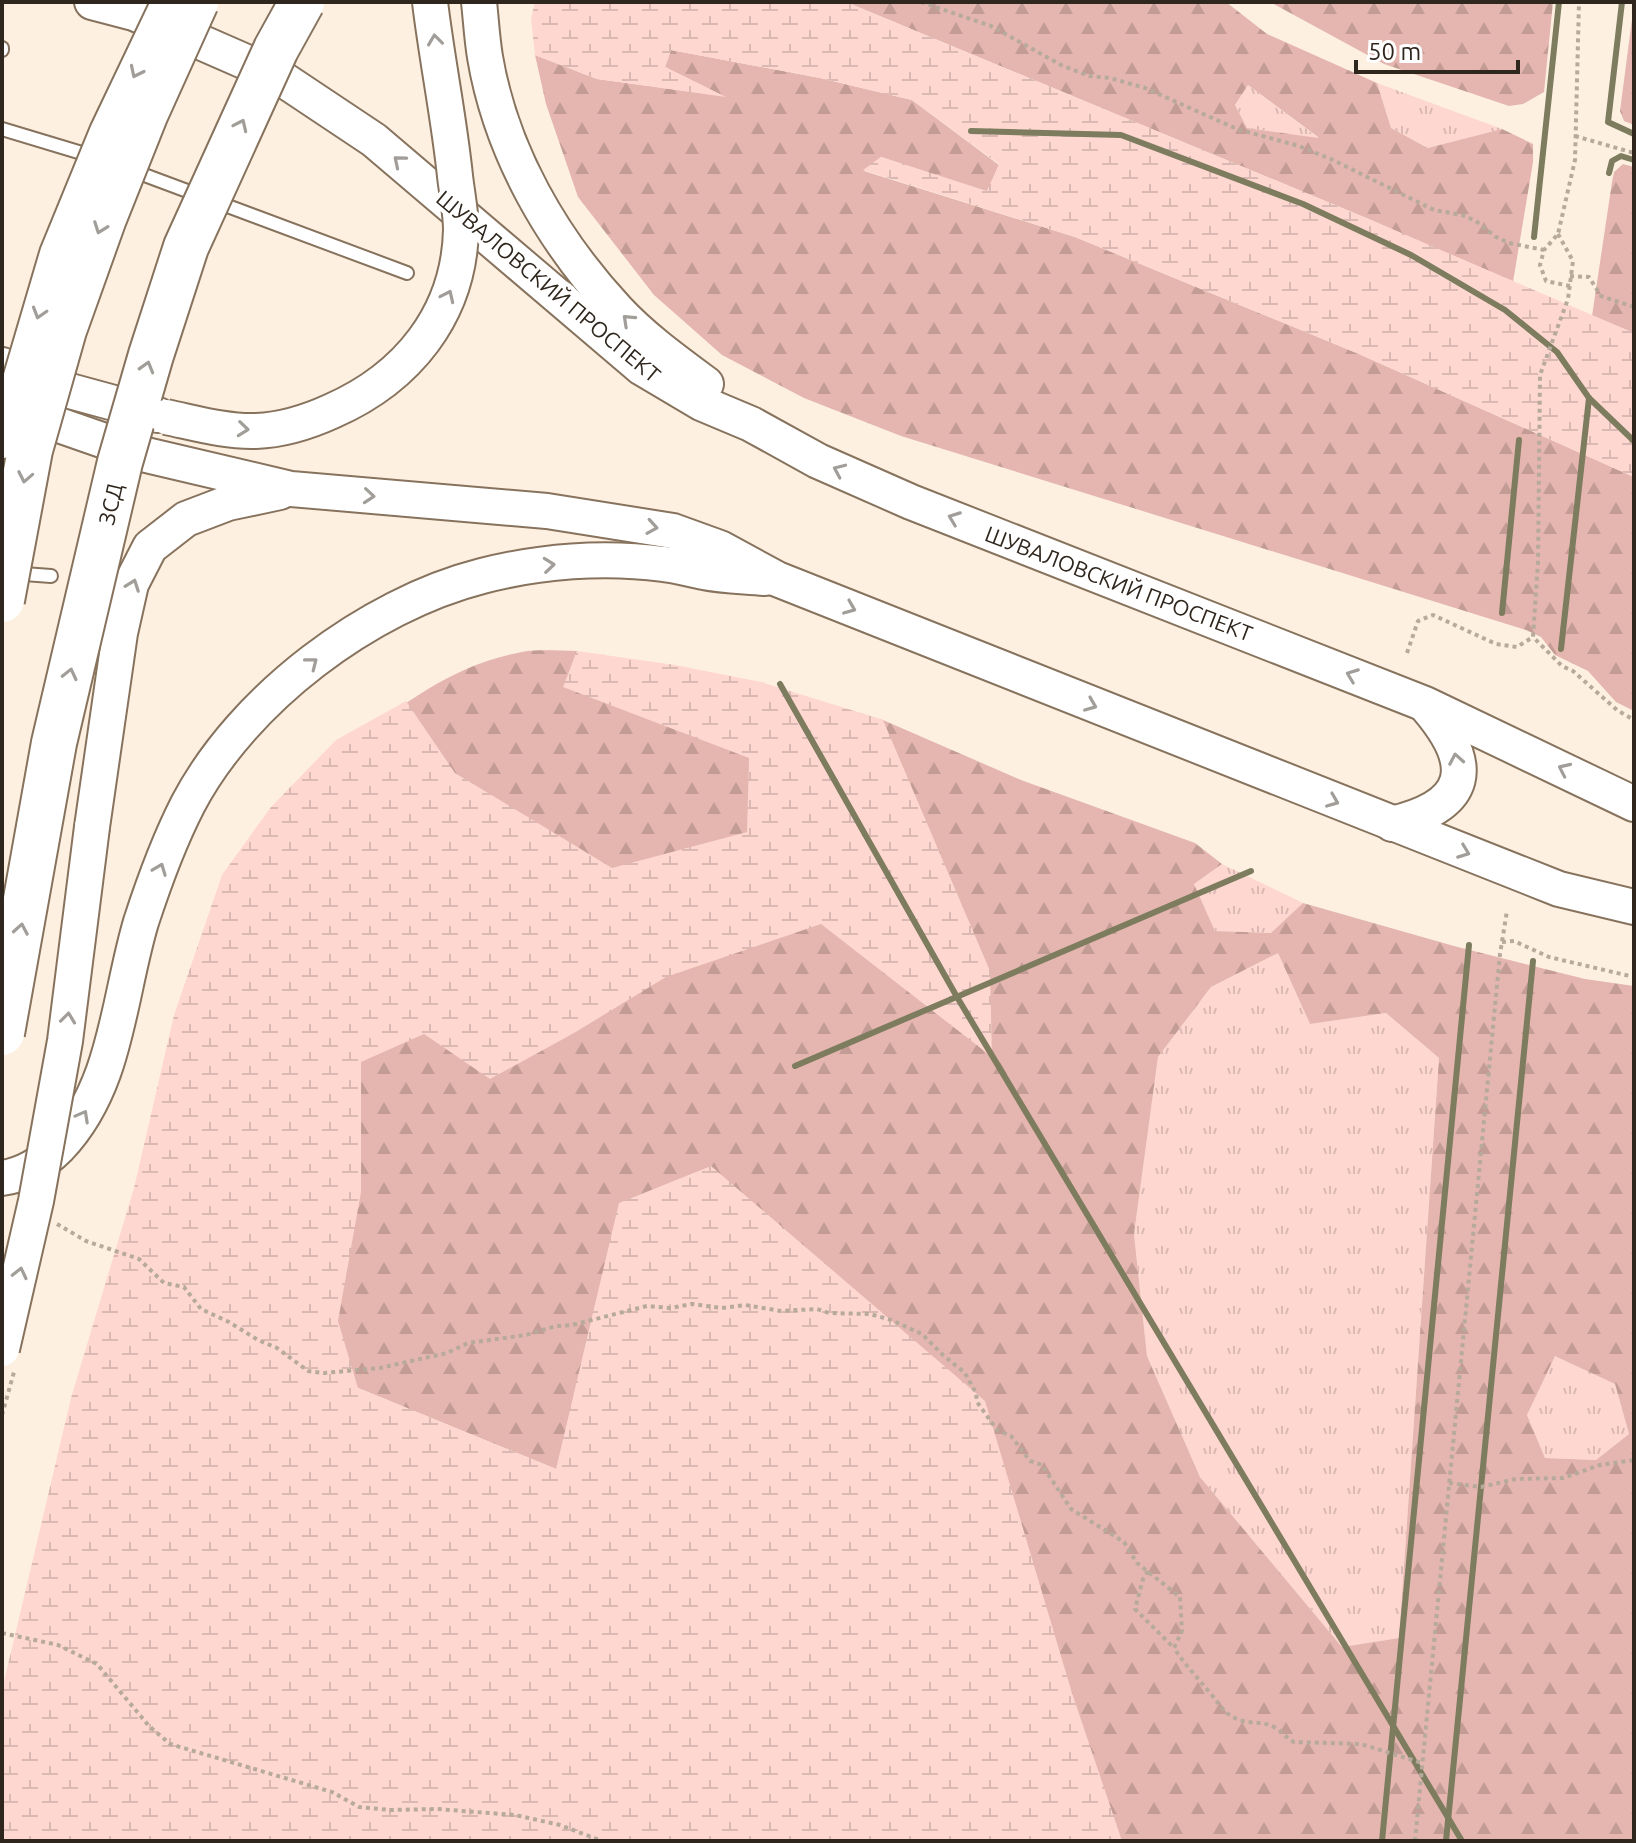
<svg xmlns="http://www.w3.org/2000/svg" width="1636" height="1843" font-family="Ubuntu,sans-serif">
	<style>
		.grass { fill: url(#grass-tufts) }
		.forest { fill: url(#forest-firs); fill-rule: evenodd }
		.wetland { fill: url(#wetland-marsh) }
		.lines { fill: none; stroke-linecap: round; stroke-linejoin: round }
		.stream { stroke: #7d7c5e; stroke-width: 6 }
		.service-casing { stroke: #87735d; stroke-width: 16 }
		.secondary-casing { stroke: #87735d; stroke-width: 38 }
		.path { stroke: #b7aa9d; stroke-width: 4; stroke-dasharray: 4 4; stroke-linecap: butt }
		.service { stroke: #fff; stroke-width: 12 }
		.secondary { stroke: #fff; stroke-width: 34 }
		.secondary-bridge-casing { stroke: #87735d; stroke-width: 38; stroke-linecap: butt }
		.motorway-bridge-casing { stroke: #87735d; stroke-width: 48; stroke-linecap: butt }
		.secondary-bridge { stroke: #fff; stroke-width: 34 }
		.motorway-bridge { stroke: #fff; stroke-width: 44 }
		.oneway { stroke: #a19d99 }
		.labels { text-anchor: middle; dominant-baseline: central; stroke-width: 8; stroke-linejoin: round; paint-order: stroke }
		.street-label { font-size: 22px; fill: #2f261d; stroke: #fff }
	</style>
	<defs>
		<pattern id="grass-tufts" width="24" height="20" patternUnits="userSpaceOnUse" patternTransform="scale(2)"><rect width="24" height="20" fill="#fed7d1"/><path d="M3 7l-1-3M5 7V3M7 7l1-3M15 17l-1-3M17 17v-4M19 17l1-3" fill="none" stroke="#dab8b3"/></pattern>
		<pattern id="forest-firs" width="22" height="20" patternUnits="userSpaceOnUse" patternTransform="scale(2)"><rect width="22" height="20" fill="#e4b6af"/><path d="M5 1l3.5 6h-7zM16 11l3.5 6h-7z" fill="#c49c96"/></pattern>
		<pattern id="wetland-marsh" width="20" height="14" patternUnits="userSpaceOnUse" patternTransform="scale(2)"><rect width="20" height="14" fill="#fed7d1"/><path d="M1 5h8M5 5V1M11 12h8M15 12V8" fill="none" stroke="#dab8b3"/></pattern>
	</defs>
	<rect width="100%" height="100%" fill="#fef0e1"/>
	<g class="grass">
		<path d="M 1377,83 L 1502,129 L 1429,148 L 1391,128 Z"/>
		<path d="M 1248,85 L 1320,139 L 1247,128 L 1235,105 Z"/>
		<path d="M 1222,864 L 1303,903 L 1272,933 L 1215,931 L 1194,884 Z"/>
		<path d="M 1278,953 L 1310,1024 L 1386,1013 L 1439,1058 L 1399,1638 L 1342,1647 L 1200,1477 L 1147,1356 L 1134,1234 L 1158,1057 L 1211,987 Z"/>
		<path d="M 1555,1355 L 1615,1384 L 1629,1434 L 1596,1460 L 1545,1458 L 1527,1415 Z"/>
	</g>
	<g class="forest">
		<path d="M 846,2 L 1226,2 L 1267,34 L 1377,83 L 1391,128 L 1428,148 L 1502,129 L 1533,144 L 1533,162 L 1513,282 L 1371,220 ZM 1248,85 L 1318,137 L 1318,138 L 1247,128 L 1235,105 Z"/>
		<path d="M 1270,2 L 1553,2 L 1544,92 L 1523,104 L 1509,106 L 1384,64 Z"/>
		<path d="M 1634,4 L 1634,125 L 1624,121 L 1620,111 Z"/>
		<path d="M 671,50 L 820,78 L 912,100 L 999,165 L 987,192 L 881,157 L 864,171 L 1075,237 L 1359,354 L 1634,477 L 1634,711 L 1616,702 L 1588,671 L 1555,655 L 1541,637 L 1526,630 L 901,436 L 804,398 L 722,355 L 654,295 L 578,197 L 546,104 L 535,55 L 597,79 L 723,96 L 665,67 Z"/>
		<path d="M 1623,164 L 1634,167 L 1634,333 L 1592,316 L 1612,182 L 1614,172 Z"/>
		<path d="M 577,651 L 564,687 L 834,705 L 883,720 L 1021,780 L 1195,843 L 1222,864 L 1194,884 L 1215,931 L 1271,933 L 1303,903 L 1454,946 L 1585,979 L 1634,986 L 1634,1841 L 702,1841 L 556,1469 L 358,1388 L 157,1133 L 354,742 C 405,702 456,664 522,652 C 539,649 559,651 577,651 ZM 1278,953 L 1310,1024 L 1386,1013 L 1439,1058 L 1399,1638 L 1342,1647 L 1200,1477 L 1147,1356 L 1134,1234 L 1158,1057 L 1211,987 ZM 1555,1356 L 1615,1384 L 1629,1434 L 1596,1460 L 1545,1458 L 1527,1415 Z"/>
	</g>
	<g class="wetland">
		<path d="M 535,2 L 846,2 L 1371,220 L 1634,333 L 1634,477 L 1359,354 L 1075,237 L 863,170 L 881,157 L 987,191 L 999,164 L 912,100 L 820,78 L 671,50 L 665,67 L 726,97 L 597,79 L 535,55 L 531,18 Z"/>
		<path d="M 577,651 L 675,665 L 761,682 L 883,720 L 990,971 L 992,1057 L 821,924 L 666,977 L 574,1033 L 490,1079 L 424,1034 L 361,1062 L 361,1192 L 338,1321 L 358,1388 L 556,1469 L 619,1203 L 711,1166 L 985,1401 L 1072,1693 L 1122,1841 L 2,1841 L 2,1690 L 71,1398 L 134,1188 L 174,1015 L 222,875 L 271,807 L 336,740 L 406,701 L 455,773 L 612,868 L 747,832 L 749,758 L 563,687 Z"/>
	</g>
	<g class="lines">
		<g class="stream">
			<path d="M 1622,2 L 1608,122 L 1634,134"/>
			<path d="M 971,131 L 1121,135 L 1303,204 L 1411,255 L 1505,310 L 1557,352 L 1589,398 L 1634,441"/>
			<path d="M 1609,173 L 1612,161 L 1621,156 L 1634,160"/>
			<path d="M 1534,237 L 1559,2"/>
			<path d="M 1502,613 L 1519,440"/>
			<path d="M 1561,649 L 1589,398"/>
			<path d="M 780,684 L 957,997 L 1462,1841"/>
			<path d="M 795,1066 L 1251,871"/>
			<path d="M 1382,1841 L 1469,945"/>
			<path d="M 1446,1841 L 1533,961"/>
		</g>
		<g class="service-casing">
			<g id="service">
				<path d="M 2,48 L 2,50"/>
				<path d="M 2,129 L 95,157"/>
				<path d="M 131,170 L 407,273"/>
				<path d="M 15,578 L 24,574 L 51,576"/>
			</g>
		</g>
		<g class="secondary-casing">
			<g id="secondary">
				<path d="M 92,2 L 134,13 L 278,76 L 374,140 L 642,368 L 701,403 L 751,424 L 818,461 L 911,502 L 1425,704 L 1634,804"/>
				<path d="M 479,2 C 481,20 482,39 485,57 C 501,152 552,240 617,310 C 643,338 675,361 706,384"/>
				<path d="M 2,365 L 70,391 L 158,415"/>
				<path d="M 17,405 L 56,424 L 142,454 L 291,489 L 547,511 L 673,531 L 720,548 L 777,579 L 1559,889 L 1634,907"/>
				<path d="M 1392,824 C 1470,805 1477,766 1427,707"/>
				<path d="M 92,827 L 120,633 L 131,584 L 150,547 L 186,519 L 228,503 L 280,492"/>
				<path d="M 2,1178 C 24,1175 44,1162 59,1147 C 117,1086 118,999 141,922 C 154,882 169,841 188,804 C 243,699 368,605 482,576 C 540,561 604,556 663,564 C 677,565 691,570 704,572 C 724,576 745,576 765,578"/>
			</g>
		</g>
		<g class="path">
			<path d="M 921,2 L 991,26 L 1061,65 L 1089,76 L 1110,78 L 1145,88 L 1237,129 L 1299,146 L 1333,160 L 1434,210 L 1462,215 L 1476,221 L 1496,237 L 1509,243 L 1544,250"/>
			<path d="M 1575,136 L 1634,153"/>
			<path d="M 1558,234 L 1573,261 L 1568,299 L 1540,375 L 1538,562 L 1533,637 L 1562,666 L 1573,671 L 1617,710 L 1634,720"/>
			<path d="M 1570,276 L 1589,277 L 1601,296 L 1634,307"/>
			<path d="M 1570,286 L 1546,281 L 1540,265 L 1544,250 L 1558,234 L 1575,160 L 1579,2"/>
			<path d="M 1407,653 L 1418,621 L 1433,615 L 1496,644 L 1517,647 L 1533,637"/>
			<path d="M 1502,942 L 1514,941 L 1549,957 L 1634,977"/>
			<path d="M 57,1224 L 86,1241 L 139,1259 L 164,1283 L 184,1287 L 201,1309 L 229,1322 L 258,1340 L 277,1348 L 308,1371 L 324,1373 L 380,1368 L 447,1353 L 468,1343 L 526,1335 L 556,1326 L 572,1325 L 647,1306 L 671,1308 L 692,1304 L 722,1308 L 745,1305 L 781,1311 L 817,1309 L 829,1313 L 870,1314 L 891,1320 L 922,1334 L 943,1355 L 965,1373 L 976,1393 L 977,1402 L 997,1430 L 1011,1436 L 1030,1461 L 1042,1465 L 1071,1509 L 1124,1542 L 1137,1563 L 1180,1597 L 1182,1631 L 1174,1648 C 1185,1665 1197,1677 1210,1693 C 1221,1705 1224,1716 1243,1721 C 1254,1724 1263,1721 1274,1727 C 1282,1731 1286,1738 1294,1742 L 1361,1744 L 1422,1763"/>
			<path d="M 2,1415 L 14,1372"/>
			<path d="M 1449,1483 L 1481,1487 L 1516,1479 L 1563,1478 L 1600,1465 L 1634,1460"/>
			<path d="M 1148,1571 L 1143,1579 L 1135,1609 L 1174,1648"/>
			<path d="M 2,1633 L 58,1645 L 97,1664 L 149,1726 L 170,1744 L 332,1792 L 359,1807 L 390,1810 L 437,1809 L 515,1815 L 560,1825 L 602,1841"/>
			<path d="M 1415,1841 L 1500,954 L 1507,911"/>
		</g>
		<use href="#service" class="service"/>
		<use href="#secondary" class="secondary"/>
		<g class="secondary-bridge-casing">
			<g id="secondary-bridge">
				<path d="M 166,417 C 195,423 226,432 256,431 C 282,430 308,422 332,411 C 407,378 459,315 461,230 C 461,212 457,194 455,176 C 449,118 437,60 430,2"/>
				<path d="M 2,441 L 57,254 L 107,132 L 169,2"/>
				<path d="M 2,1349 L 36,1201 L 65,1041 L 92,827"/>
			</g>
		</g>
		<g class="motorway-bridge-casing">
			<g id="motorway-bridge">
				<path d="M 2,600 L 30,450 L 64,330 L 104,218 L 145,115 L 196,2"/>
				<path d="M 2,1033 L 54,743 L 120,462 L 151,355 L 186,247 L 276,49 L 302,2"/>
			</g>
		</g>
		<use href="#secondary-bridge" class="secondary-bridge"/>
		<use href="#motorway-bridge" class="motorway-bridge"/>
	</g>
	<defs><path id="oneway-chevron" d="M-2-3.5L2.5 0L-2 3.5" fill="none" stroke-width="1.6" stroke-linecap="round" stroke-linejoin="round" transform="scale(2)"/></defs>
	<g class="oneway">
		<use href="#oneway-chevron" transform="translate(435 40) rotate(-97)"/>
		<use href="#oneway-chevron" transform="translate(136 72) rotate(116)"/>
		<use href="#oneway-chevron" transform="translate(241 125) rotate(-65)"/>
		<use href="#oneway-chevron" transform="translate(399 161) rotate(-140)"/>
		<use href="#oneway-chevron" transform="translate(100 228) rotate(110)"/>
		<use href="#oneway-chevron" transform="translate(448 296) rotate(-65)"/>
		<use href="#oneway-chevron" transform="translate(39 313) rotate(107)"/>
		<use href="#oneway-chevron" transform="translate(628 320) rotate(-137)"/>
		<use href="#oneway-chevron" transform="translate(147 367) rotate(-74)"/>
		<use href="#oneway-chevron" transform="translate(243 429) rotate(6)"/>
		<use href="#oneway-chevron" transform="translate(839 470) rotate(-156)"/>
		<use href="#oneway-chevron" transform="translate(25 477) rotate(101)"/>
		<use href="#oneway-chevron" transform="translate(369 496) rotate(5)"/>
		<use href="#oneway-chevron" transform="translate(954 518) rotate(-159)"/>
		<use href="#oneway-chevron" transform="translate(652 527) rotate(9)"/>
		<use href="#oneway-chevron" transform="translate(549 565) rotate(-6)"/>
		<use href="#oneway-chevron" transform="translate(133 585) rotate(-70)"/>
		<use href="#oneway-chevron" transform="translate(850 608) rotate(22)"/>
		<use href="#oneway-chevron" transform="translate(312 663) rotate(-38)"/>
		<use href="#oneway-chevron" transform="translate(70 674) rotate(-77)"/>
		<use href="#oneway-chevron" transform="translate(1352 675) rotate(-159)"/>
		<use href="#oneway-chevron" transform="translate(1091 705) rotate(22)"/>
		<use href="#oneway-chevron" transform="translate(1456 759) rotate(-100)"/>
		<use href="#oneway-chevron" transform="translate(1564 769) rotate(-155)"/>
		<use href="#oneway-chevron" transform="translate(1333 801) rotate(22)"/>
		<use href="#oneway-chevron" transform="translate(1464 852) rotate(21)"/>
		<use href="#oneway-chevron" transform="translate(160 869) rotate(-69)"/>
		<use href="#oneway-chevron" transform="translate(21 929) rotate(-80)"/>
		<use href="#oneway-chevron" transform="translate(68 1018) rotate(-83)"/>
		<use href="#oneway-chevron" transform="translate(83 1116) rotate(-61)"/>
		<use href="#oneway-chevron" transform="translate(20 1273) rotate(-77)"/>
	</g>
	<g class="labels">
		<g class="street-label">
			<text transform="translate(549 286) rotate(40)">ШУВАЛОВСКИЙ ПРОСПЕКТ</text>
			<text transform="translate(110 504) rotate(-77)">ЗСД</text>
			<text transform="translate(1119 583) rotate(21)">ШУВАЛОВСКИЙ ПРОСПЕКТ</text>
		</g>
	</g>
	<rect width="1636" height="1843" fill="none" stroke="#2f261d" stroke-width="8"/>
	<path d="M1356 60v12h162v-12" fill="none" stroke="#2f261d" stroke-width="4"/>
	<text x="1368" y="60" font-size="24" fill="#2f261d" stroke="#ffffff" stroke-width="6" paint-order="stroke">50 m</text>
</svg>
